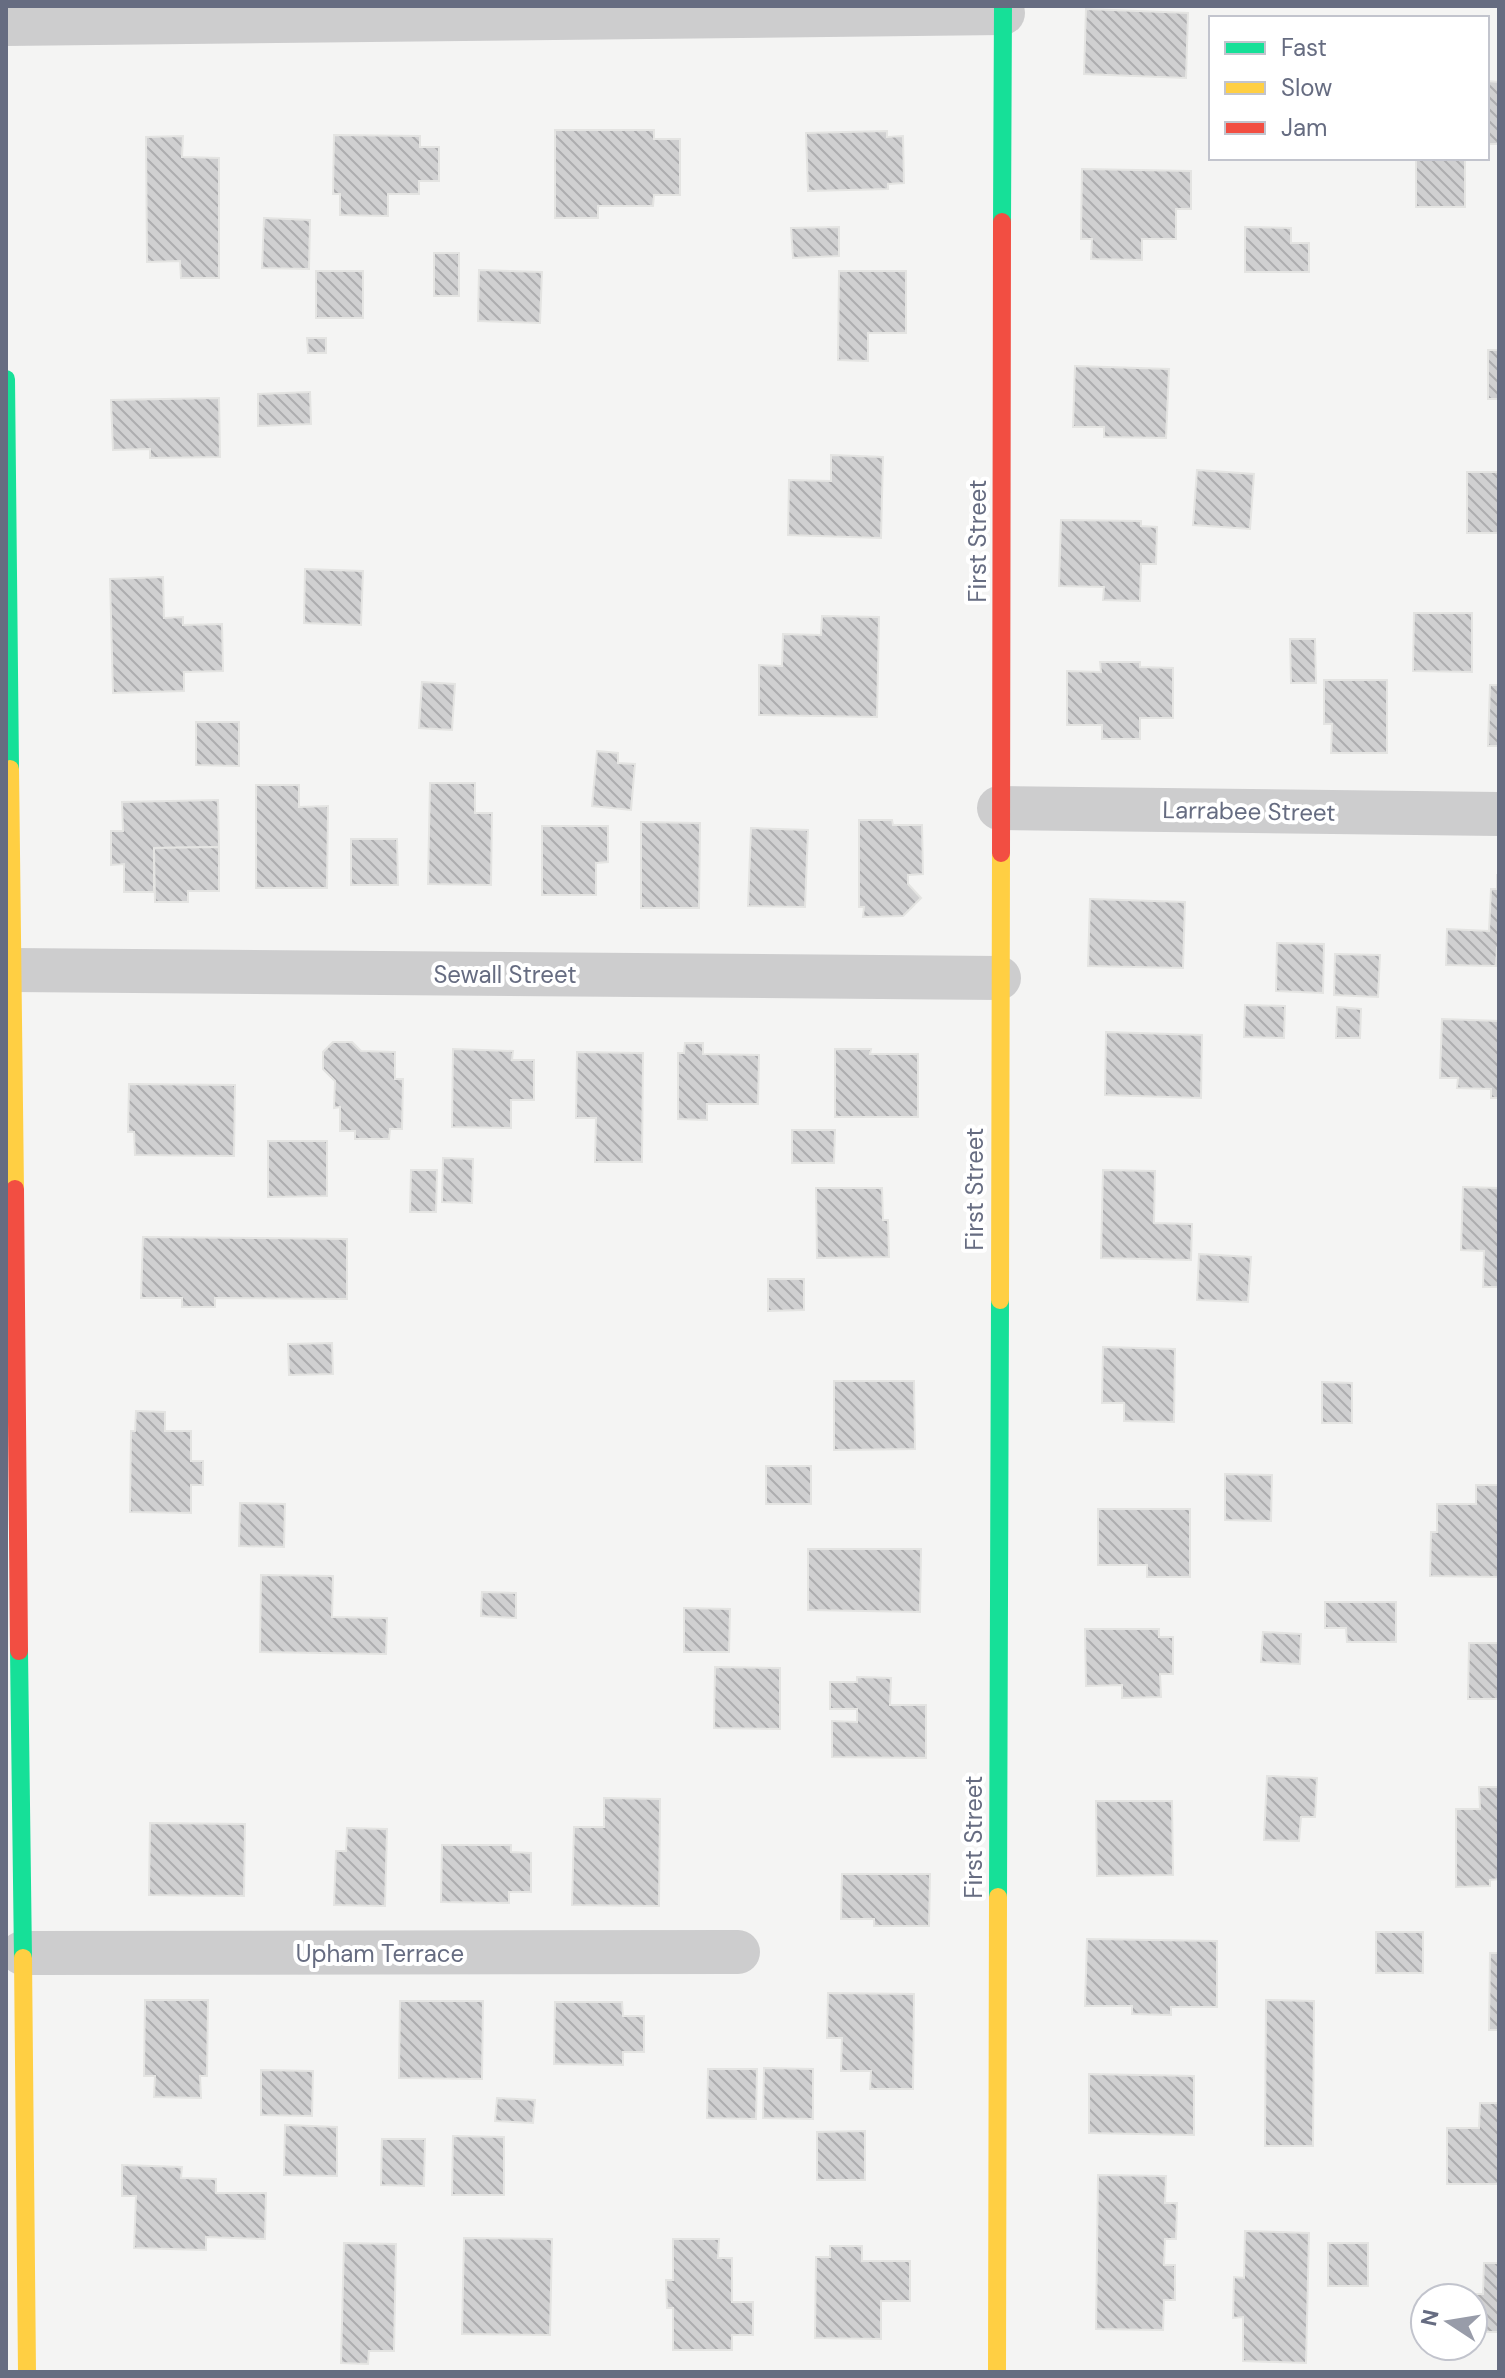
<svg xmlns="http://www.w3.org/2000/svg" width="1505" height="2378" font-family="'DM Sans',sans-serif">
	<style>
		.building { fill: url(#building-back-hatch); stroke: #e4e4e2; stroke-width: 2 }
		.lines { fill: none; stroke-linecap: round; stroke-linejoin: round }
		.street { stroke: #cdcdce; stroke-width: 44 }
		.fast { stroke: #16e098; stroke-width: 18 }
		.slow { stroke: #ffcf43; stroke-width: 18 }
		.jam { stroke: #f24e42; stroke-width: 18 }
		.labels { text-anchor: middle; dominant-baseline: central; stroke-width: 8; stroke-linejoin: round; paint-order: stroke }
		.street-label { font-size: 24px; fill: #666c81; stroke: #fff }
	</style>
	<defs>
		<pattern id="building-back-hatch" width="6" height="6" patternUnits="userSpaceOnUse" patternTransform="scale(2)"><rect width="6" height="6" fill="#d0d0d1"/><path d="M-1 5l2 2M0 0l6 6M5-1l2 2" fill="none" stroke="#adadaf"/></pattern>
	</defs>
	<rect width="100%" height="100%" fill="#f4f4f3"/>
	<g class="building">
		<path d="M 1086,9 L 1188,13 L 1186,78 L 1084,74 Z"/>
		<path d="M 1487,81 L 1499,82 L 1499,144 L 1487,144 Z"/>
		<path d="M 555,130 L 654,130 L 654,139 L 680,139 L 680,195 L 654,195 L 653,206 L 598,206 L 598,218 L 555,218 Z"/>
		<path d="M 887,131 L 887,137 L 903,136 L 904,183 L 888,184 L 888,189 L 808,191 L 806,133 Z"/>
		<path d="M 334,135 L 420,136 L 420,147 L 439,147 L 439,181 L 419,181 L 419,194 L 388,194 L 388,216 L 340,215 L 340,194 L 333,194 Z"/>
		<path d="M 183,136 L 182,157 L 219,158 L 219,278 L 181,278 L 180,261 L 147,262 L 146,137 Z"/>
		<rect x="1416" y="160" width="49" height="47"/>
		<path d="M 1082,169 L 1191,171 L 1191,209 L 1176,209 L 1176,239 L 1142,239 L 1142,260 L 1091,259 L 1092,239 L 1081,239 Z"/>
		<path d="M 264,218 L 310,220 L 309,269 L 262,268 Z"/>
		<path d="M 839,227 L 839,256 L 793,258 L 791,228 Z"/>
		<path d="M 1245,227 L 1291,228 L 1291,243 L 1309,243 L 1309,272 L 1245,272 Z"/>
		<rect x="434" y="253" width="25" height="43"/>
		<path d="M 479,270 L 542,272 L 540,323 L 478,321 Z"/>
		<rect x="316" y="271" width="47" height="47"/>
		<path d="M 839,271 L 906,271 L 906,333 L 868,333 L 868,361 L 838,360 Z"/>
		<path d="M 307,338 L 326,338 L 326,353 L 308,353 Z"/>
		<rect x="1488" y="350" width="11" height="49"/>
		<path d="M 1075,366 L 1169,369 L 1166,438 L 1104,437 L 1104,427 L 1073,427 Z"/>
		<path d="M 310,392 L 311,424 L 258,426 L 258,394 Z"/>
		<path d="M 219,398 L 220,457 L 150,458 L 150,449 L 113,450 L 111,400 Z"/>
		<path d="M 831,455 L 883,457 L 881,538 L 788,535 L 789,480 L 831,481 Z"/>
		<path d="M 1197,470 L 1254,474 L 1250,529 L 1193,525 Z"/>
		<rect x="1467" y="472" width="32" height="61"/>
		<path d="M 1061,520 L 1141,521 L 1141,526 L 1157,527 L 1156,564 L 1141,564 L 1140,601 L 1103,600 L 1104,587 L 1059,586 Z"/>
		<path d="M 305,569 L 363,571 L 361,625 L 304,623 Z"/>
		<path d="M 163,577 L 164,618 L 183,617 L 183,625 L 222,624 L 223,671 L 184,672 L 184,691 L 113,693 L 110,579 Z"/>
		<path d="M 1414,613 L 1472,613 L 1472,672 L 1413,671 Z"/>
		<path d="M 822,616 L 879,617 L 877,717 L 759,715 L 759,665 L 782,666 L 783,634 L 821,635 Z"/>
		<path d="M 1290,639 L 1315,639 L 1316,683 L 1291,683 Z"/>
		<path d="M 1100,662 L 1140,662 L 1140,667 L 1173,668 L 1173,718 L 1140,718 L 1140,739 L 1102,739 L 1102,725 L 1067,725 L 1067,671 L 1101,672 Z"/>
		<path d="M 1324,680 L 1387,680 L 1387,753 L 1331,753 L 1332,724 L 1324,724 Z"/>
		<path d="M 422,682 L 455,684 L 452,730 L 419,728 Z"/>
		<path d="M 1490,685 L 1499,685 L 1499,746 L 1488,746 Z"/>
		<path d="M 196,722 L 239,722 L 239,766 L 196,765 Z"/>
		<path d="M 597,751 L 618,753 L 618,763 L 635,764 L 631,810 L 592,806 Z"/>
		<path d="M 430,783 L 475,783 L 475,813 L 492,813 L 491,885 L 428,884 Z"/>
		<path d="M 256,785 L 299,785 L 299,807 L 328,806 L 327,888 L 256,888 Z"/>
		<path d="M 218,800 L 219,847 L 154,848 L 154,892 L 124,892 L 124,864 L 111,865 L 111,831 L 123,831 L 122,802 Z"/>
		<path d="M 859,820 L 892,820 L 893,825 L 922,825 L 923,874 L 908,875 L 908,884 L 921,898 L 903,916 L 863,917 L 864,907 L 859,907 Z"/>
		<path d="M 641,822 L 700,823 L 699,908 L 641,908 Z"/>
		<path d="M 542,826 L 608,826 L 608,862 L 596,863 L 596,895 L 542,895 Z"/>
		<path d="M 751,828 L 808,830 L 805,907 L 748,906 Z"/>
		<path d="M 351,839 L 397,839 L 398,885 L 351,885 Z"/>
		<path d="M 219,847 L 219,891 L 188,891 L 188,902 L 155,902 L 154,848 Z"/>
		<path d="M 1497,875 L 1499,875 L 1499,948 L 1497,948 L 1496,966 L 1446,965 L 1447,929 L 1489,931 L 1491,889 L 1497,889 Z"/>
		<path d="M 1090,899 L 1185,902 L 1183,968 L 1088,966 Z"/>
		<path d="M 1277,943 L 1324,944 L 1323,993 L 1276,991 Z"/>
		<path d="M 1335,954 L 1380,955 L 1378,997 L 1334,995 Z"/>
		<path d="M 1245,1005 L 1285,1006 L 1284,1038 L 1244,1037 Z"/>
		<path d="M 1337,1007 L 1361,1009 L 1360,1038 L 1336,1038 Z"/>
		<path d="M 1442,1019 L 1499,1021 L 1499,1098 L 1491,1098 L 1491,1089 L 1457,1088 L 1458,1078 L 1440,1078 Z"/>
		<path d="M 1106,1032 L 1202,1035 L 1201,1098 L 1105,1095 Z"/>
		<path d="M 333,1042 L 352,1042 L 361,1051 L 395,1052 L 395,1079 L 403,1079 L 402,1129 L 390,1129 L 389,1139 L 355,1139 L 355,1131 L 340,1131 L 340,1107 L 334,1108 L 335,1081 L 323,1069 L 323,1052 Z"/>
		<path d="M 685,1043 L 703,1043 L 703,1054 L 759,1055 L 758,1104 L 707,1104 L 707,1120 L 678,1119 L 678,1053 L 684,1053 Z"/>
		<path d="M 453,1049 L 513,1051 L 512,1060 L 534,1060 L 534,1100 L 511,1100 L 511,1128 L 452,1127 Z"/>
		<path d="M 835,1049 L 871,1049 L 870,1054 L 918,1054 L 918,1117 L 835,1117 Z"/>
		<path d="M 577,1052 L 643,1053 L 642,1162 L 595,1162 L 596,1118 L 576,1118 Z"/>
		<path d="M 129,1084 L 235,1085 L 234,1156 L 135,1155 L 134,1132 L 128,1132 Z"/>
		<path d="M 792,1130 L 835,1130 L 834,1163 L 792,1163 Z"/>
		<path d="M 268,1141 L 327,1141 L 327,1196 L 268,1197 Z"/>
		<path d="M 443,1158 L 473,1159 L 472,1203 L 442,1202 Z"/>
		<path d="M 411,1170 L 437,1170 L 436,1212 L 410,1212 Z"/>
		<path d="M 1103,1170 L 1155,1171 L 1154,1223 L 1192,1224 L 1191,1260 L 1101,1258 Z"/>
		<path d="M 1463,1187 L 1499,1188 L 1499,1287 L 1483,1287 L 1484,1251 L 1461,1250 Z"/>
		<path d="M 816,1188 L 882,1188 L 883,1220 L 888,1220 L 889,1257 L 817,1258 Z"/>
		<path d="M 143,1237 L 347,1239 L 347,1299 L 215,1298 L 215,1307 L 182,1307 L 182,1298 L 141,1298 Z"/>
		<path d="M 1199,1254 L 1251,1257 L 1248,1302 L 1197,1300 Z"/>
		<path d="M 768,1279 L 804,1279 L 804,1310 L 768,1311 Z"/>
		<path d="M 332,1343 L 333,1374 L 289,1375 L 288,1344 Z"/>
		<path d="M 1103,1347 L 1175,1349 L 1174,1422 L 1124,1421 L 1124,1403 L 1102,1403 Z"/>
		<path d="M 834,1381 L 914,1381 L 915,1449 L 834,1450 Z"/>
		<path d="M 1322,1382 L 1352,1383 L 1352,1423 L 1322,1423 Z"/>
		<path d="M 136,1411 L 165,1412 L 165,1431 L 191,1431 L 191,1461 L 203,1461 L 203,1485 L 191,1485 L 191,1513 L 130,1512 L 131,1431 L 135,1431 Z"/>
		<rect x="766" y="1466" width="45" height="38"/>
		<path d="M 1225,1474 L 1272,1475 L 1271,1521 L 1225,1520 Z"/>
		<path d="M 1476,1485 L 1499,1485 L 1499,1577 L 1430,1576 L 1431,1532 L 1437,1532 L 1437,1504 L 1476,1504 Z"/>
		<path d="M 240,1503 L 285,1504 L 284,1547 L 239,1546 Z"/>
		<path d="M 1098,1509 L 1190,1509 L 1190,1577 L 1147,1577 L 1147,1565 L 1098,1565 Z"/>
		<path d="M 808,1549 L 921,1549 L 920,1612 L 808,1610 Z"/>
		<path d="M 261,1575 L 333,1576 L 332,1617 L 387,1618 L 386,1654 L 260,1652 Z"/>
		<path d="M 482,1592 L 516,1593 L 516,1618 L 481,1616 Z"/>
		<path d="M 1325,1602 L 1396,1602 L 1396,1642 L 1347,1642 L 1346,1628 L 1325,1628 Z"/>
		<path d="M 684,1608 L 730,1609 L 729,1652 L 684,1652 Z"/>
		<path d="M 1085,1629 L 1159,1629 L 1159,1637 L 1173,1637 L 1173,1674 L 1160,1674 L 1161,1697 L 1122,1698 L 1122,1685 L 1086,1686 Z"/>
		<path d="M 1263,1632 L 1301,1634 L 1300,1664 L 1261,1662 Z"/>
		<path d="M 1469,1643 L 1499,1643 L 1499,1699 L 1468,1699 Z"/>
		<path d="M 715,1667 L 780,1668 L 780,1729 L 714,1728 Z"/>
		<path d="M 857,1677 L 891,1678 L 890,1705 L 926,1705 L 926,1758 L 832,1757 L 832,1721 L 857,1722 L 857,1709 L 830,1709 L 830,1682 L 857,1682 Z"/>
		<path d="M 1267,1776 L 1317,1778 L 1315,1817 L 1301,1817 L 1299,1841 L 1264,1840 Z"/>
		<path d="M 1479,1787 L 1499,1787 L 1499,1879 L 1490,1880 L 1490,1886 L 1456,1887 L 1456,1809 L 1480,1809 Z"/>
		<path d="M 604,1798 L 660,1799 L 659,1906 L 572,1905 L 574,1827 L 604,1827 Z"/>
		<path d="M 1096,1801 L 1172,1801 L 1173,1875 L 1097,1876 Z"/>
		<path d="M 150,1823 L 245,1824 L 244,1896 L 149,1895 Z"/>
		<path d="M 347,1828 L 387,1829 L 385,1906 L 334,1905 L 336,1851 L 346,1851 Z"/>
		<path d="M 442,1845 L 511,1845 L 511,1852 L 531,1853 L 531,1892 L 509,1892 L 509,1903 L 441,1902 Z"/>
		<path d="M 842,1874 L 930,1874 L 929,1926 L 874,1926 L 874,1919 L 841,1919 Z"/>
		<rect x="1376" y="1932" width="47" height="41"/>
		<path d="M 1087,1939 L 1217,1941 L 1217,2007 L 1171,2007 L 1171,2015 L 1132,2014 L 1132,2006 L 1085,2006 Z"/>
		<path d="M 1490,1953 L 1499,1953 L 1499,2030 L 1489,2030 Z"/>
		<path d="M 828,1993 L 914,1994 L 913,2089 L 870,2089 L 871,2071 L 841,2071 L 842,2038 L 827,2038 Z"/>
		<path d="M 145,2000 L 208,2000 L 207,2076 L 200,2076 L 201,2098 L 154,2097 L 155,2076 L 144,2076 Z"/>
		<path d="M 1266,2000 L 1314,2001 L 1313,2146 L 1265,2146 Z"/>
		<path d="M 400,2001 L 483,2001 L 482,2079 L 399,2078 Z"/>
		<path d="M 555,2002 L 622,2002 L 623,2016 L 644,2016 L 644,2052 L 623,2052 L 623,2065 L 554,2064 Z"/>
		<path d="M 764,2068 L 813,2069 L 813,2119 L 763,2118 Z"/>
		<path d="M 708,2069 L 757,2069 L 756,2119 L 707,2118 Z"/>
		<path d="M 261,2070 L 313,2071 L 312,2116 L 261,2115 Z"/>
		<path d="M 1089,2074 L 1194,2076 L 1194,2135 L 1089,2133 Z"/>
		<path d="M 497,2098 L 535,2100 L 533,2123 L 495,2121 Z"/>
		<path d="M 1480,2103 L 1499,2103 L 1499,2184 L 1447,2184 L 1447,2128 L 1479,2128 Z"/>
		<path d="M 285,2125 L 337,2127 L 337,2176 L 284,2175 Z"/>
		<path d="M 865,2131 L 865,2180 L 817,2180 L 817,2132 Z"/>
		<path d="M 453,2136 L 504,2137 L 504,2195 L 452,2195 Z"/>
		<path d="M 382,2139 L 425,2139 L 424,2186 L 381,2185 Z"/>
		<path d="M 122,2165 L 182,2167 L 181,2178 L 216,2179 L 216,2193 L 266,2193 L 265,2239 L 206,2237 L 206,2250 L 134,2248 L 136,2196 L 122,2196 Z"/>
		<path d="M 1098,2175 L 1166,2176 L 1165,2203 L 1177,2203 L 1176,2239 L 1165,2239 L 1164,2265 L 1175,2265 L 1175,2300 L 1164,2300 L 1163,2330 L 1096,2329 Z"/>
		<path d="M 1245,2231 L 1309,2233 L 1306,2363 L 1243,2361 L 1243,2317 L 1233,2318 L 1234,2277 L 1244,2278 Z"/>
		<path d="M 464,2238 L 552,2239 L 550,2335 L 462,2334 Z"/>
		<path d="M 673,2239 L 719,2239 L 718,2258 L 732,2258 L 732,2302 L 753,2302 L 753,2335 L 732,2335 L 732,2350 L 673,2350 L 673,2308 L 667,2308 L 666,2280 L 673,2280 Z"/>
		<path d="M 344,2243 L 396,2244 L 394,2351 L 369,2351 L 368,2364 L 341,2363 Z"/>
		<rect x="1328" y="2243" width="40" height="43"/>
		<path d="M 830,2246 L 862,2246 L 862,2261 L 910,2261 L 910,2301 L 881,2301 L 881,2339 L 815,2338 L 816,2257 L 830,2257 Z"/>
		<path d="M 1484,2263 L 1499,2263 L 1499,2332 L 1473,2332 L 1473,2298 L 1466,2298 L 1466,2294 L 1483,2294 Z"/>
	</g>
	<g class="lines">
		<g class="street">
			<path d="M 6,24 L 1003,13"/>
			<path d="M 999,808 L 1499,814"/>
			<path d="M 12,970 L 999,978"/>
			<path d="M 22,1953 L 738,1952"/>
		</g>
		<g class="fast">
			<path d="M 1002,222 L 1003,6"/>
			<path d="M 6,379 L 10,769"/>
			<path d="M 19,1651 L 23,1958"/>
			<path d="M 998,1897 L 1000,1300"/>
		</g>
		<g class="slow">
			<path d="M 10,769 L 15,1189"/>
			<path d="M 1000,1300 L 1001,853"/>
			<path d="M 23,1958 L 27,2372"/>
			<path d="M 997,2372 L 998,1897"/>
		</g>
		<g class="jam">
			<path d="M 1001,853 L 1002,222"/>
			<path d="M 15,1189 L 19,1651"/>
		</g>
	</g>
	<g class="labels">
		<g class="street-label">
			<text transform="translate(977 541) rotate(-90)">First Street</text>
			<text transform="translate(1249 811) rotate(1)">Larrabee Street</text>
			<text x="505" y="974">Sewall Street</text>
			<text transform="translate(974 1189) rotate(-90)">First Street</text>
			<text transform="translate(973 1837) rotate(-90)">First Street</text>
			<text x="380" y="1953">Upham Terrace</text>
		</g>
	</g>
	<rect width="1505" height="2378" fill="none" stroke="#666c81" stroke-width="16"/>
	<rect x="1209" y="16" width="280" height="144" fill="#ffffff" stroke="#c2c4cd" stroke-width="2"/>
	<rect x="1225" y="42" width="40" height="12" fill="#16e098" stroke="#c2c4cd" stroke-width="2"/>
	<text x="1281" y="56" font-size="24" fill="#666c81">Fast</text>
	<rect x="1225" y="82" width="40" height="12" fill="#ffcf43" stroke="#c2c4cd" stroke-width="2"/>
	<text x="1281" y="96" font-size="24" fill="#666c81">Slow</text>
	<rect x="1225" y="122" width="40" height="12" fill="#f24e42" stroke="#c2c4cd" stroke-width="2"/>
	<text x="1281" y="136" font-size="24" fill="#666c81">Jam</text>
	<g transform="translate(1449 2322) rotate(282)"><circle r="38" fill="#ffffff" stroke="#c2c4cd" stroke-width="2"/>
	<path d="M0-6L14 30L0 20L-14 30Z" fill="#989ca9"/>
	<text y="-12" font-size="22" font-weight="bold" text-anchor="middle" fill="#666c81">N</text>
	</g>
</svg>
